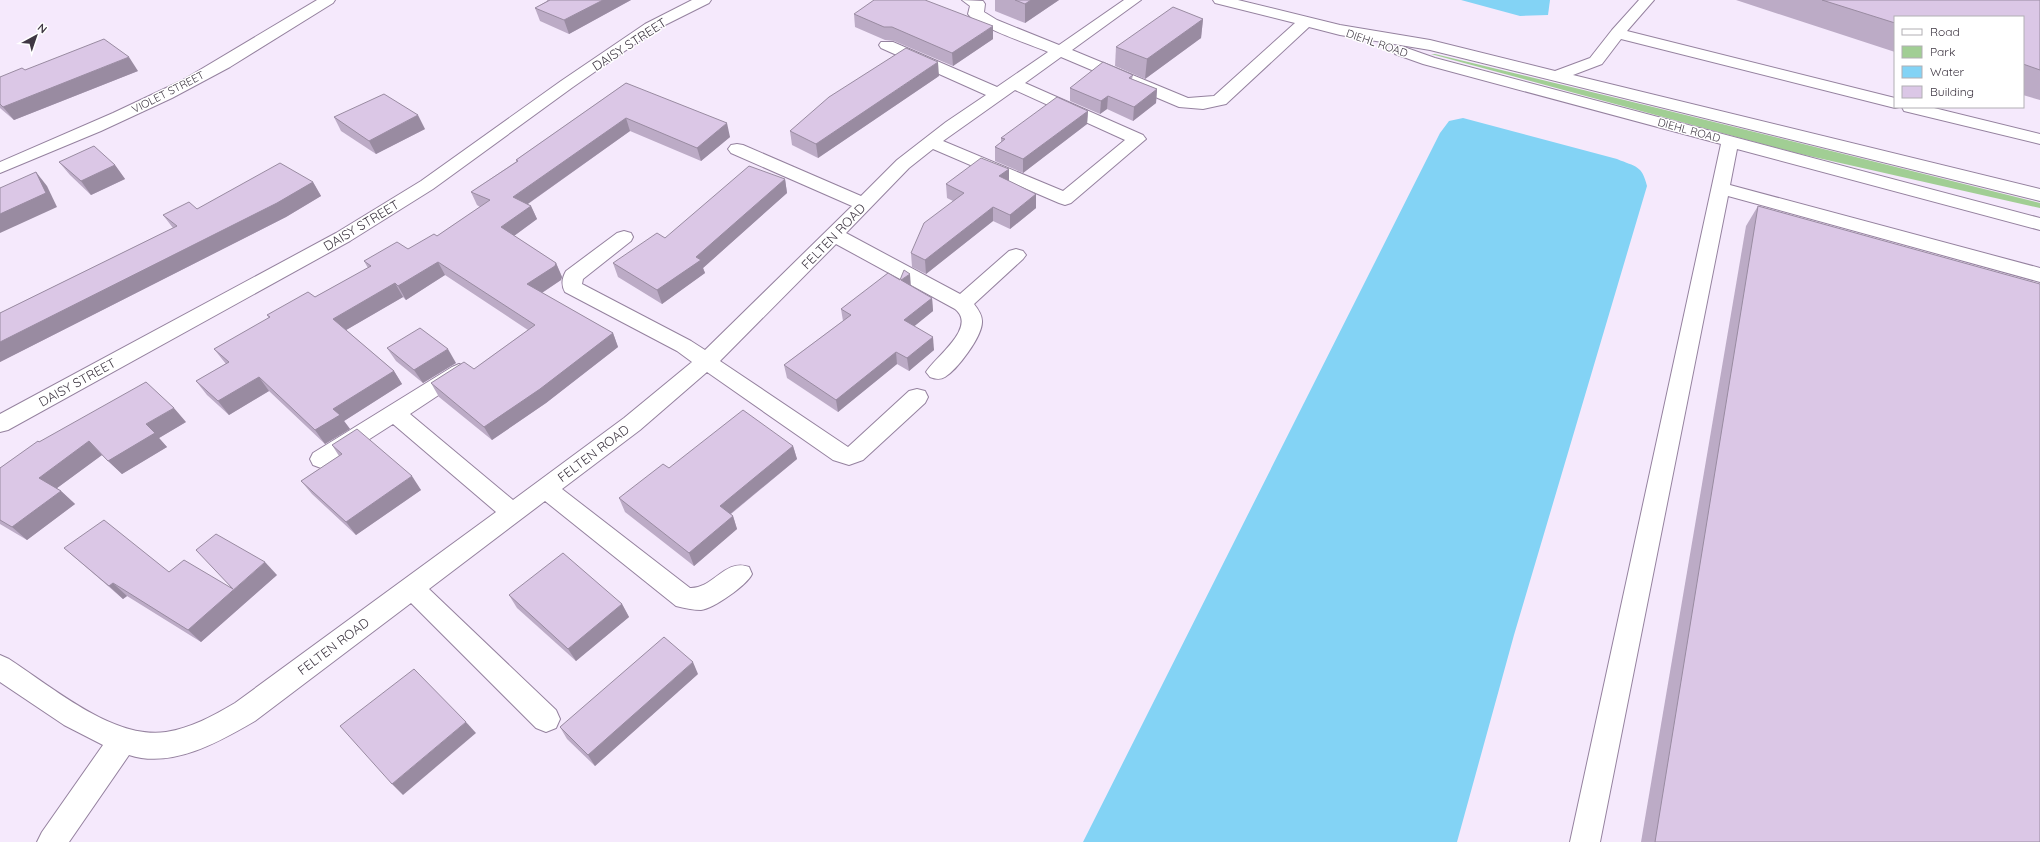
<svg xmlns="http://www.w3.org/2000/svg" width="2040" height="842" font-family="Quicksand,sans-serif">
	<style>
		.green { fill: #a1ce94 }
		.water { fill: #83d3f5 }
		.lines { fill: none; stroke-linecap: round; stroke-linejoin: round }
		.minor-casing { stroke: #95829f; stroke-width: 2 }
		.minor { fill: #fff; fill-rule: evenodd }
		.wall { fill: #bcabc6 }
		.shaded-wall { fill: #998ba1 }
		.building { fill: #dbc7e6; stroke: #998ba1 }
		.labels { text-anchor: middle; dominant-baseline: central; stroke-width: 3; stroke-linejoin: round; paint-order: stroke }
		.far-street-label { font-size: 11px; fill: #3f3743; stroke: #fff }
		.street-label { font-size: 13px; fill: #3f3743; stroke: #fff }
	</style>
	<rect width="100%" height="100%" fill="#f5e9fc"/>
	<path class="green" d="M 1431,54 L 1435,54 C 1637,103 1838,152 2040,203 L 2040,208 L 1796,153 Z"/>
	<g class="water">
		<path d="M 1461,0 L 1550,0 L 1548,15 L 1520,16 Z"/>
		<path d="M 1463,118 L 1617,159 C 1636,167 1642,165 1647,186 L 1514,635 L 1457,842 L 1083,842 L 1440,133 L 1449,121 Z"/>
	</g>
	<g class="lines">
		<g class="minor-casing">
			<g id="minor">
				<path d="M 317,0 L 335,0 L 333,3 L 230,67 L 172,98 L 101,131 L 0,173 L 0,162 L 113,113 L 183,80 Z"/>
				<path d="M 692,0 L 711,0 L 709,3 L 655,30 L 573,87 L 433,189 L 350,241 L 8,430 L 0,432 L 0,414 L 336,233 L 421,181 L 561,81 L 645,24 Z"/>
				<path d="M 962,0 L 983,1 L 985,4 L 984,12 L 997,20 L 1059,45 L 1124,0 L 1141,0 L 1072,50 L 1188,98 L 1214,96 L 1295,23 L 1215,3 L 1213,0 L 1238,0 L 1340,25 L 1430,40 L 1555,71 L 1590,58 L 1612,30 L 1639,0 L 1654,0 L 1627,31 L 1895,98 L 1895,107 L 1899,107 L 1895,108 L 1621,39 L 1602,64 L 1573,75 L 2040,189 L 2040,201 L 1430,50 L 1340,35 L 1309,27 L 1226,104 L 1203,109 L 1179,107 L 1061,57 L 1025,83 L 1143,135 L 1146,139 L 1071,203 L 1065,205 L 1059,203 L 933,149 L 909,168 L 846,233 L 960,294 L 1009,251 L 1016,249 L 1023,251 L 1026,255 L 1023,259 L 974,304 C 978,309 982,315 982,321 C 983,336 957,370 945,377 C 940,380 935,379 930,377 L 926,372 C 935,357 978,327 955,309 L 836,244 L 720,361 L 848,447 L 909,391 L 917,389 L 925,391 L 928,397 L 925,403 L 863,460 L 849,465 L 833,460 L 707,372 L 640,430 L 562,489 L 690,588 C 713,589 725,558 749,567 L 752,574 C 747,585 713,609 701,610 C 693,610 684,608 676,606 L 545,501 L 429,589 L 556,710 L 560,719 L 556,728 L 546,732 L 536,728 L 411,603 L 255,721 C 219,742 172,769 129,755 L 69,842 L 37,842 L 42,832 L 103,745 L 64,725 L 0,682 L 0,655 L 9,659 C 51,686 113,740 166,732 C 191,728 213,716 235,703 L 496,512 L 393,424 L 329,465 L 321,468 L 313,465 L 310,459 L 313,453 L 452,367 L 459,364 L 466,367 L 470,372 L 466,377 L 410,414 L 513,500 L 624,418 L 692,362 L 677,351 L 565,292 C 561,285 562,278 566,271 L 617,233 L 624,231 L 631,233 L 633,237 L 631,241 L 583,279 L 582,284 L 691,341 L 705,350 L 852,206 L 731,153 L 728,149 L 731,145 L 737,144 L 743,145 L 861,196 L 897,160 L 946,122 L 986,95 L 881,48 L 879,45 L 881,42 L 893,42 L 997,87 L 1048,52 C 1032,45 977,27 968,14 L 970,6 ZM 1015,90 L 1125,140 L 1063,191 L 943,141 Z"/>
				<path d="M 1401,46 L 1435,58 L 2040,218 L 2040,230 L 1737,149 L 1730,185 L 2040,268 L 2040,282 L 1728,196 L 1600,842 L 1570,842 L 1721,144 L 1423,64 L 1395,54 L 1393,51 L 1395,48 Z"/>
				<path d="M 1902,107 L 1930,107 L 2040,134 L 2040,144 L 1904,111 Z"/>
			</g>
		</g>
		<use href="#minor" class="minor"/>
	</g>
	<g class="wall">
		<path d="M 547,0 L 631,0 L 569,34 L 540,21 L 535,8 L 547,1 Z"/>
		<path d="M 995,0 L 1059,0 L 1025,23 L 995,11 Z"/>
		<path d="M 1736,0 L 2040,0 L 2040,100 L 2023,95 L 2023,17 L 1895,17 L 1895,52 Z"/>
		<path d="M 854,14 L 993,39 L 953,66 L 894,41 L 885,40 L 855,27 Z"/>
		<path d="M 1203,19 L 1201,38 L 1145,79 L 1115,66 L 1116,47 Z"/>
		<path d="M 25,70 L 138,71 L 14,120 L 0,108 L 0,77 Z"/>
		<path d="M 1133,75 L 1132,79 L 1157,89 L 1156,103 L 1133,121 L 1107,109 L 1100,114 L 1070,101 L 1070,88 Z"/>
		<path d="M 939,76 L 818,158 L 792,145 L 790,131 Z"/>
		<path d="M 626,83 L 730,137 L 701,161 L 630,131 L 528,204 L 531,206 L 537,219 L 514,236 L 556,263 L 562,277 L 561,280 L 542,293 L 613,333 L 618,347 L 546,403 L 492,440 L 439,397 L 431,383 L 474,369 L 528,330 L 445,275 L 406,300 L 403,297 L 346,330 L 394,371 L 402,384 L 344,421 L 350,429 L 325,444 L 269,391 L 229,415 L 207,395 L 196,381 L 226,364 L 214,349 L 269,318 L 267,315 L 315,297 L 368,268 L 364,261 L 408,249 L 437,236 L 480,207 L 477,205 L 471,192 L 517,161 L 516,160 Z"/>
		<path d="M 1088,111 L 1087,124 L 1023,173 L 995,161 L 995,147 L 1001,142 L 1001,138 Z"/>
		<path d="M 334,117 L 425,129 L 376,154 L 341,131 Z"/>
		<path d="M 59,162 L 115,165 L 125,179 L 91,195 L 70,175 Z"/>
		<path d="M 1009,169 L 1009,181 L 1036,194 L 1036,208 L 1010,229 L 993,221 L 926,274 L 912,267 L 911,253 L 953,201 L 947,198 L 946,184 Z"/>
		<path d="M 785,179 L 787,193 L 703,268 L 705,273 L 662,304 L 618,277 L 613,263 L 665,238 Z"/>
		<path d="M 313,182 L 321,196 L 286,217 L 0,362 L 0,313 L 173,228 L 163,215 L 197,209 Z"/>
		<path d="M 1758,206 L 2040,842 L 1641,842 L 1746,226 Z"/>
		<path d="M 911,286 L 932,298 L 933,311 L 914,326 L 934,350 L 909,371 L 897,364 L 838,412 L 787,378 L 784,365 L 843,321 L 841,309 Z"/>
		<path d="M 387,348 L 456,363 L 423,383 L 396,361 Z"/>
		<path d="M 186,422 L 159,438 L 167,447 L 122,474 L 102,455 L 57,488 L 61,491 L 75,504 L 27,540 L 0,524 L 0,468 L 39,442 Z"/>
		<path d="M 332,445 L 421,490 L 356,535 L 312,494 L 301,481 L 339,456 Z"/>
		<path d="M 793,446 L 797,459 L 731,514 L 733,516 L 737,529 L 694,566 L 625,512 L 619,498 L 669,468 Z"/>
		<path d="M 64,548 L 169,572 L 233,589 L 277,575 L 201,642 L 127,596 L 123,599 Z"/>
		<path d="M 509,595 L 622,604 L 629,617 L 576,661 L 517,608 Z"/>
		<path d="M 698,674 L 595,766 L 567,739 L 560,727 Z"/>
	</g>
	<g class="shaded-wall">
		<path d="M 603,0 L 631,0 L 569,34 L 564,20 Z"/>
		<path d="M 1031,0 L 1059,0 L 1025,23 L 1025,4 Z"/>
		<path d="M 1203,19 L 1201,38 L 1145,79 L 1147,59 Z"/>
		<path d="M 993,26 L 993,39 L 953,66 L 952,53 Z"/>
		<path d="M 129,57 L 138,71 L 14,120 L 3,107 Z"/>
		<path d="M 938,62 L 939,76 L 818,158 L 816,144 Z"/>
		<path d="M 1157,89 L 1156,103 L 1133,121 L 1134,107 Z"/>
		<path d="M 1108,96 L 1107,109 L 1100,114 L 1101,101 Z"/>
		<path d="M 1088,111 L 1087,124 L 1023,173 L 1023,159 Z"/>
		<path d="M 418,115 L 425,129 L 376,154 L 369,141 Z"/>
		<path d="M 626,118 L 630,131 L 519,210 L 513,197 Z"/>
		<path d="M 727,123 L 730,137 L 701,161 L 697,148 Z"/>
		<path d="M 115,165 L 125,179 L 91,195 L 81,181 Z"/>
		<path d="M 1009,169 L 1009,183 L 999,176 Z"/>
		<path d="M 36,172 L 47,186 L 57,207 L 0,233 L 0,214 Z"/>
		<path d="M 785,179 L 787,193 L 703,268 L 705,273 L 662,304 L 657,290 Z"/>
		<path d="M 313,182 L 321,196 L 286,217 L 0,362 L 0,342 Z"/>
		<path d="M 1036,194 L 1036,208 L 1010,229 L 1010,215 Z"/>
		<path d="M 531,206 L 537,219 L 507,241 L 501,227 Z"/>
		<path d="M 993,207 L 993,221 L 926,274 L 925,260 Z"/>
		<path d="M 438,262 L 445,275 L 406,300 L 398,286 Z"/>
		<path d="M 556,263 L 562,277 L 561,280 L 534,298 L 527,284 Z"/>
		<path d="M 910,274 L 911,287 L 901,280 Z"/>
		<path d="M 395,283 L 403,297 L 341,333 L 333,319 Z"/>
		<path d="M 932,298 L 933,311 L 906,333 L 904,320 Z"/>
		<path d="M 613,333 L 618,347 L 546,403 L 492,440 L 484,427 Z"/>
		<path d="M 933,337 L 934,350 L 909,371 L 907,358 Z"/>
		<path d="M 448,349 L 456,363 L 423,383 L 414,370 Z"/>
		<path d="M 896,352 L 897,364 L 838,412 L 836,400 Z"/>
		<path d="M 394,371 L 402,384 L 344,421 L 350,429 L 325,444 L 315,430 L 333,409 Z"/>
		<path d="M 259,377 L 269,391 L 229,415 L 218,401 Z"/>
		<path d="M 174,408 L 186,422 L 159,438 L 167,447 L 122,474 L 108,461 L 146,424 Z"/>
		<path d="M 89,441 L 102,455 L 53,491 L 39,478 Z"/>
		<path d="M 793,446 L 797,459 L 724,519 L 720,506 Z"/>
		<path d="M 412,476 L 421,490 L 356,535 L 346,522 Z"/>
		<path d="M 61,491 L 75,504 L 27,540 L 12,527 Z"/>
		<path d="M 733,516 L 737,529 L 694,566 L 689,553 Z"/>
		<path d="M 265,562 L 277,575 L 201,642 L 188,630 Z"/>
		<path d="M 113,583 L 127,596 L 123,599 L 109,586 Z"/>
		<path d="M 622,604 L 629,617 L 576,661 L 568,649 Z"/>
		<path d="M 693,662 L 698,674 L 595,766 L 588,755 Z"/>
		<path d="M 466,722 L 476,733 L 403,795 L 392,784 Z"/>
	</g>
	<g class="building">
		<path d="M 550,0 L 603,0 L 564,20 L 535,8 Z"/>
		<path d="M 874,0 L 925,0 L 993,26 L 952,53 L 892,27 L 884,27 L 854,14 Z"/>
		<path d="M 1015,0 L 1031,0 L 1025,4 Z"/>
		<path d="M 1822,0 L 2040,0 L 2040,70 L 2023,64 L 2023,17 L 1895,17 L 1895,23 Z"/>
		<path d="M 1173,7 L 1203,19 L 1147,59 L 1116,47 Z"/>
		<path d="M 104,39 L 129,57 L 3,107 L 0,104 L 0,77 L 22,68 L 25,70 Z"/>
		<path d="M 906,48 L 938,62 L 816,144 L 790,131 L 829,97 Z"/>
		<path d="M 1103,62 L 1133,75 L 1129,78 L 1157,89 L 1134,107 L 1108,96 L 1101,101 L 1070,88 Z"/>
		<path d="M 626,83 L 727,123 L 697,148 L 626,118 L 513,197 L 531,206 L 501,227 L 556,263 L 555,266 L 527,284 L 613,333 L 540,389 L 484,427 L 431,383 L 464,362 L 474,369 L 535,325 L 438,262 L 398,286 L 395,283 L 333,319 L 394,371 L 333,409 L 340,415 L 315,430 L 259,377 L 218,401 L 196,381 L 229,362 L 214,349 L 270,317 L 267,315 L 308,292 L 315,297 L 371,266 L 364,261 L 397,242 L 408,249 L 434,234 L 437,236 L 490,200 L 471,192 L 518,161 L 516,160 Z"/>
		<path d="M 384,94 L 418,115 L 369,141 L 334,117 Z"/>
		<path d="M 1057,97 L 1088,111 L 1023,159 L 995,147 L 1005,139 L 1001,138 Z"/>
		<path d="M 94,146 L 115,165 L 81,181 L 59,162 Z"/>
		<path d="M 981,158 L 1009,169 L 999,176 L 1036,194 L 1010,215 L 993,207 L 925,260 L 911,253 L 924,223 L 964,193 L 946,184 Z"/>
		<path d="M 280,163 L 313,182 L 277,203 L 0,342 L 0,313 L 177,226 L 163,215 L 189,202 L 197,209 Z"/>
		<path d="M 749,166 L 785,179 L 696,257 L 701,260 L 657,290 L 613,263 L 657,233 L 665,238 Z"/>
		<path d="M 36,172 L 46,193 L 0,214 L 0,188 Z"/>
		<path d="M 1758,206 L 2040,284 L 2040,842 L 1655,842 Z"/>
		<path d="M 904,270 L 910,274 L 901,280 L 932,298 L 904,320 L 933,337 L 907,358 L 896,352 L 836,400 L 784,365 L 851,315 L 841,309 L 888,273 L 900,280 Z"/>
		<path d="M 420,328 L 448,349 L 414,370 L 387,348 Z"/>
		<path d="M 146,382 L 174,408 L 146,424 L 155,433 L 108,461 L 89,441 L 39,478 L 61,491 L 12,527 L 0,520 L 0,468 L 38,441 L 39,442 Z"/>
		<path d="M 743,410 L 793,446 L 720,506 L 733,516 L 689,553 L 619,498 L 663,464 L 669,468 Z"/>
		<path d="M 357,429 L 412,476 L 346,522 L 301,481 L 342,454 L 332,445 Z"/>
		<path d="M 104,520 L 169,572 L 184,560 L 233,589 L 196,550 L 216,534 L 265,562 L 188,630 L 113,583 L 109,586 L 64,548 Z"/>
		<path d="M 563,553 L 622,604 L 568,649 L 509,595 Z"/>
		<path d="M 664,637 L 693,662 L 588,755 L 560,727 Z"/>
		<path d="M 414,669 L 466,722 L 392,784 L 340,726 Z"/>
	</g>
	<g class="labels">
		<g class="far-street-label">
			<text transform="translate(1377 43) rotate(19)">DIEHL ROAD</text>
			<text transform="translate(168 92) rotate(-27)">VIOLET STREET</text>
			<text transform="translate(1689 130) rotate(15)">DIEHL ROAD</text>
		</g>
		<g class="street-label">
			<text transform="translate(629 44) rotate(-33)">DAISY STREET</text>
			<text transform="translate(361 225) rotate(-31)">DAISY STREET</text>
			<text transform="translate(833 236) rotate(-46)">FELTEN ROAD</text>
			<text transform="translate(77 382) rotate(-29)">DAISY STREET</text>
			<text transform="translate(593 453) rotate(-37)">FELTEN ROAD</text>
			<text transform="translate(333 646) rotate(-37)">FELTEN ROAD</text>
		</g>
	</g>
	<rect x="1894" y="16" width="130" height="92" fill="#ffffff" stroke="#b2afb4"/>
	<rect x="1902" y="29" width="20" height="6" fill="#ffffff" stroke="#b2afb4"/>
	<text x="1930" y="36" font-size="12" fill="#3f3743">Road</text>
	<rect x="1902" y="46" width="20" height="12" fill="#a1ce94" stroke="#b2afb4"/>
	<text x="1930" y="56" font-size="12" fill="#3f3743">Park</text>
	<rect x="1902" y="66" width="20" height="12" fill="#83d3f5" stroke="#b2afb4"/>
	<text x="1930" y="76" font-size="12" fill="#3f3743">Water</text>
	<rect x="1902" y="86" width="20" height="12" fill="#dbc7e6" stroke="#b2afb4"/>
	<text x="1930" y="96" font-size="12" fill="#3f3743">Building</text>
	<g transform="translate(36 36) rotate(40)" stroke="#ffffff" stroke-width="3" paint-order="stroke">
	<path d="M0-3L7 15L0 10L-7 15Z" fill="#3f3743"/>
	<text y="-6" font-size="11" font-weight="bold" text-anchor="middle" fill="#3f3743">N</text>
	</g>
</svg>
